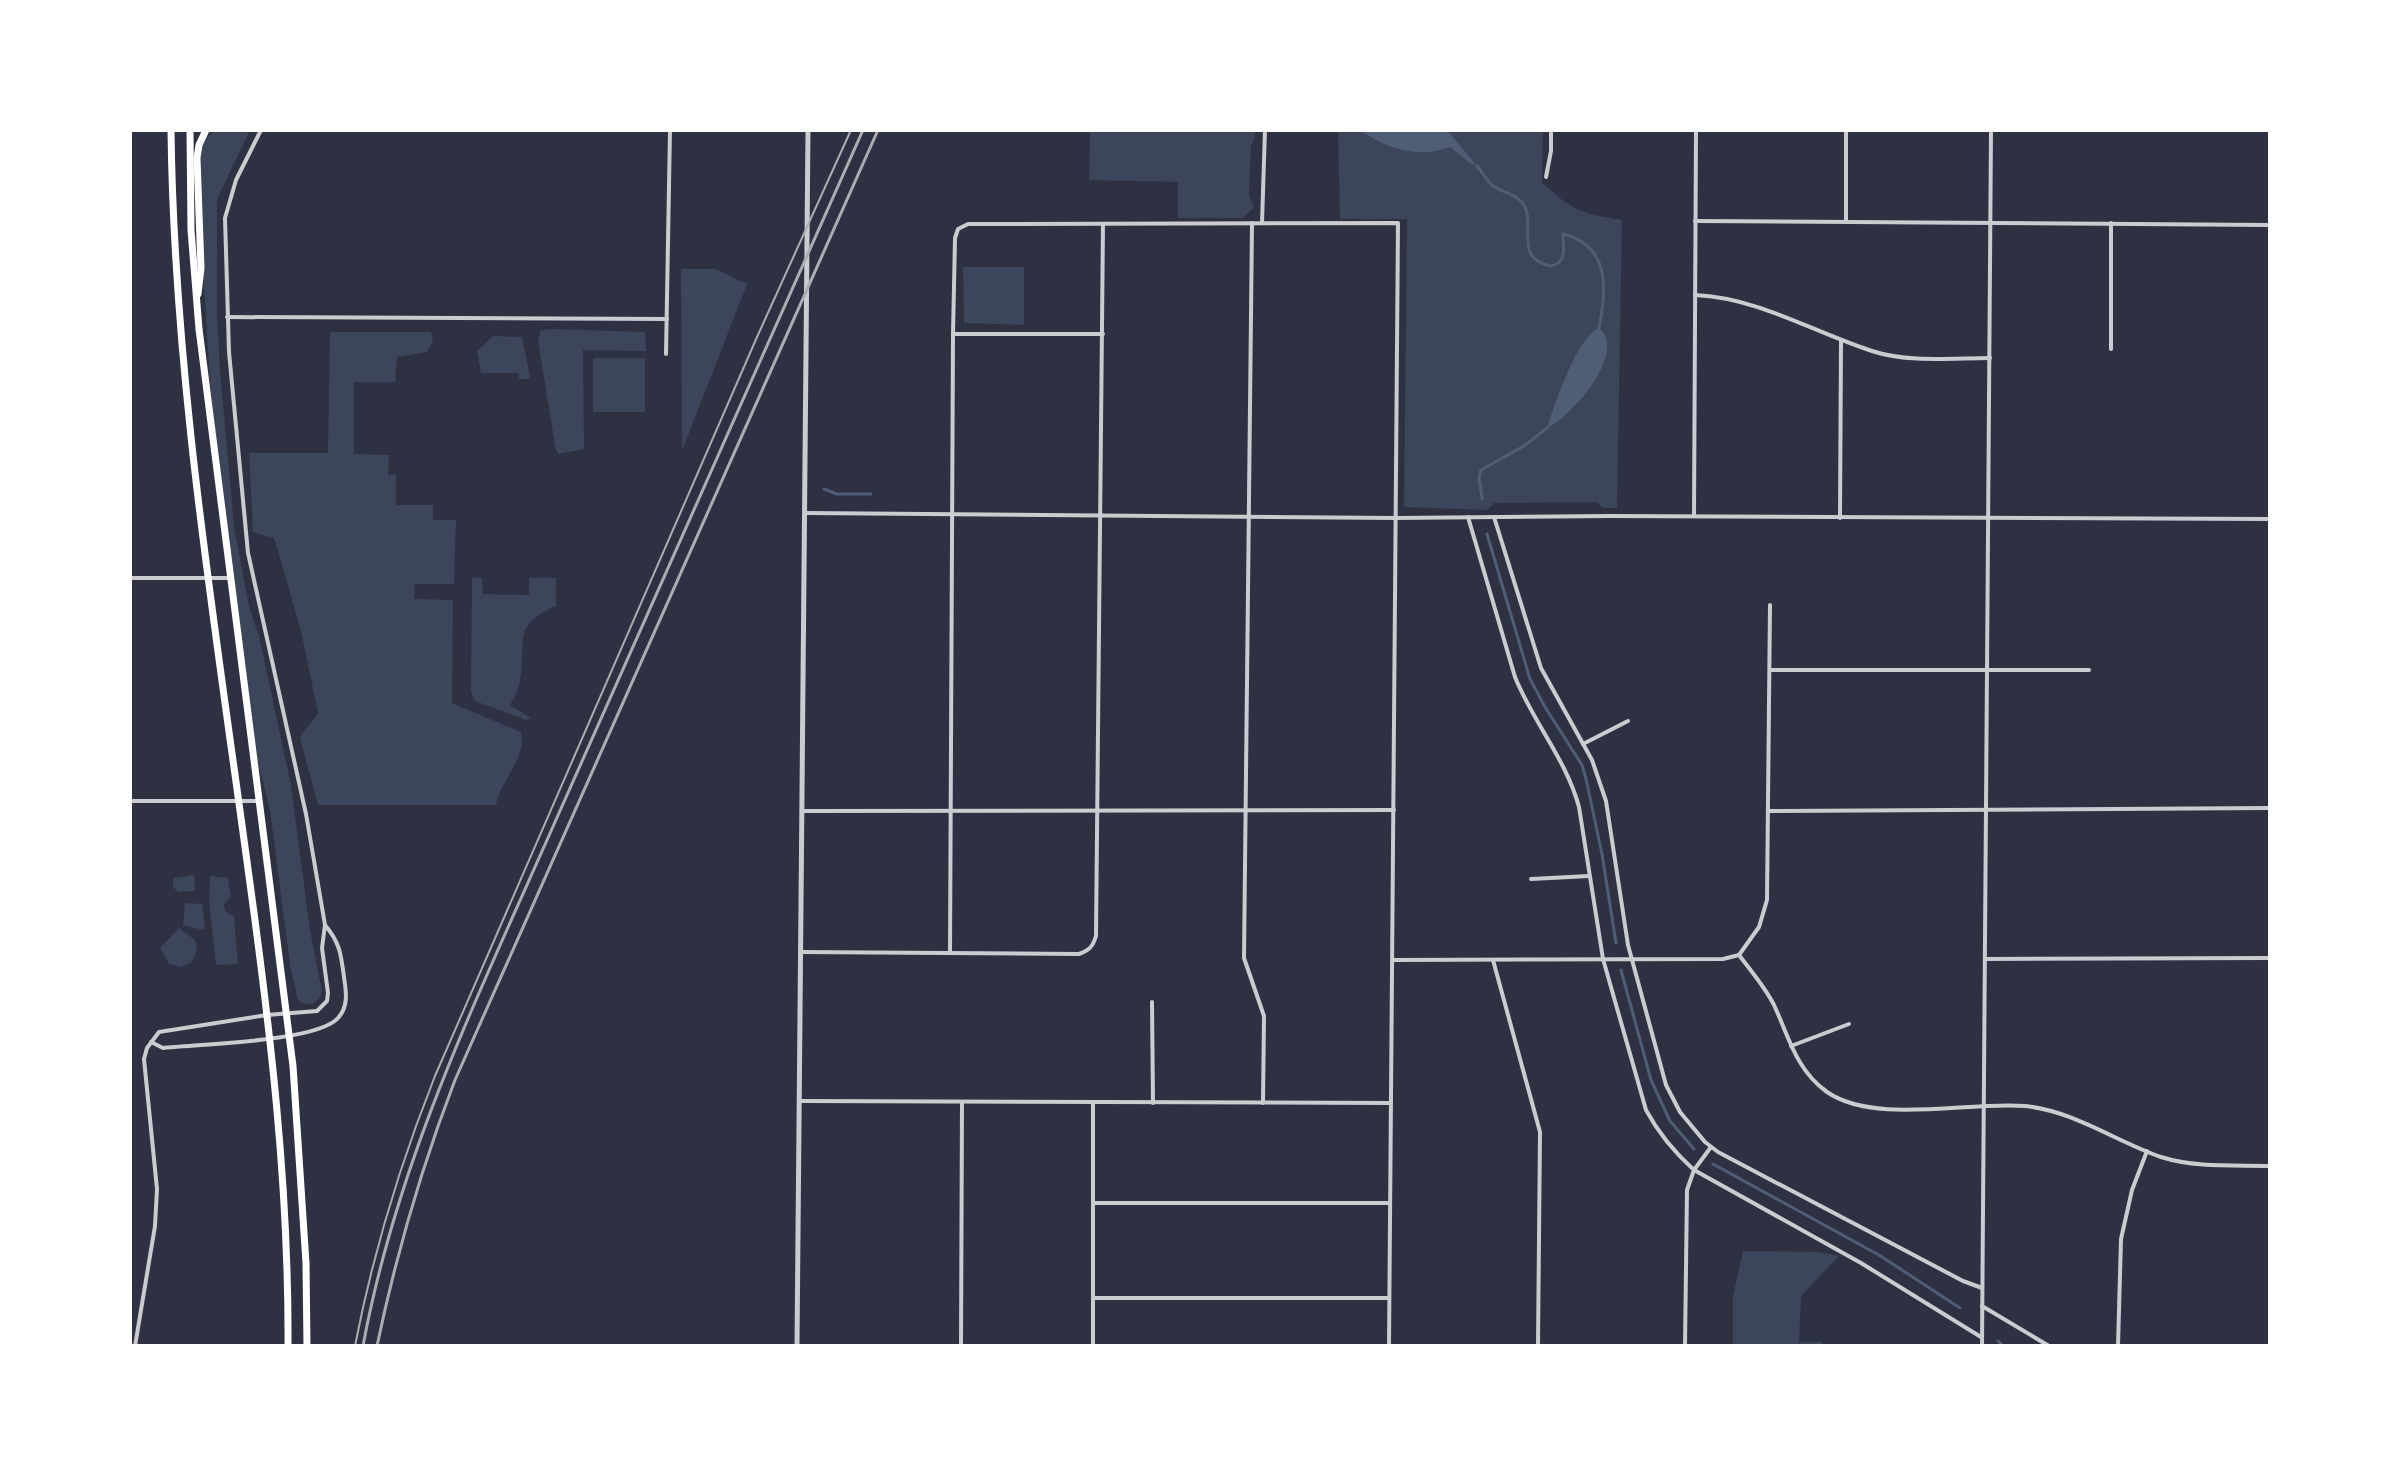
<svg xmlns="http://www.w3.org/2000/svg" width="2400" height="1476" font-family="'Open Sans',sans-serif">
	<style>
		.green { fill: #3c4559 }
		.water { fill: #4f5d75 }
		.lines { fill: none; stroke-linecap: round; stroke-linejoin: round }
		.stream { stroke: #4f5d75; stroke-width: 3 }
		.minor { stroke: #caccd0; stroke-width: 4 }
		.tertiary { stroke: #caccd0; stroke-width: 5 }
		.trunk { stroke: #fff; stroke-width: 7 }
		.tram { stroke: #abadb3; stroke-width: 2 }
		.rail { stroke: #abadb3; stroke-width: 3 }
	</style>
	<rect width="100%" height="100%" fill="#2d3142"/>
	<g class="green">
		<path d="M 214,130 L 248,130 L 249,133 L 217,199 L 217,312 L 220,370 L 234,526 L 249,607 L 259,636 L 291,785 L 310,930 L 322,991 C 319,1004 309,1008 298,1000 L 290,965 L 270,810 L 257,759 L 221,483 L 210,383 L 200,220 L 201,145 Z"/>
		<path d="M 1090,130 L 1255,130 L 1254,141 L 1251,145 L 1249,195 L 1254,207 L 1243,218 L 1178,218 L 1178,182 L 1089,180 Z"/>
		<path d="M 1338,130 L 1543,130 L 1542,182 C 1572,211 1581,213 1622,220 L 1617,508 L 1603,508 L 1596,502 L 1494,503 L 1487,510 L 1404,507 L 1407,219 L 1340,219 Z"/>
		<path d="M 963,267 L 1024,267 L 1024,325 L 964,323 Z"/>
		<path d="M 681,269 L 716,269 L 747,284 L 682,451 Z"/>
		<path d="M 553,329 L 645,332 L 646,351 L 583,350 L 584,449 L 559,454 L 556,451 L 538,341 L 541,330 Z"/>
		<path d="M 330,332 L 431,332 L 433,340 L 427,352 L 397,357 L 395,382 L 354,382 L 354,454 L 389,455 L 388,475 L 396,475 L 396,505 L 433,505 L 433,520 L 456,520 L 454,584 L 415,584 L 414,599 L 453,600 L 452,703 L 521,732 C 528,756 500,781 496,805 L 318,805 L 300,738 C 304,728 313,723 318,713 L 301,631 L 277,547 L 274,538 L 253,532 L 249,453 L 328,453 Z"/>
		<path d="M 493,336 L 522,337 L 530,376 L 529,379 L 519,379 L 518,373 L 481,373 L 477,351 Z"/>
		<rect x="593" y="358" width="52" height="54"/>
		<path d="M 472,578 L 482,578 L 483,594 L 524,595 L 529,595 L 529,578 L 556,578 L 556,606 C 509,626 528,643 520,681 C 519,689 514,698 510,705 L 531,718 L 526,720 L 475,701 L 471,691 Z"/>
		<path d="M 194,875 L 195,891 L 178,892 L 173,887 L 173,878 Z"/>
		<path d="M 210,876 L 228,878 L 231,897 L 224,904 L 225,911 L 234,916 L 238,964 L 216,965 L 209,902 Z"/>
		<path d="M 185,903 L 202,904 L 205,926 L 203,930 L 183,925 Z"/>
		<path d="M 179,928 L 195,940 L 197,950 L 192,962 L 181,967 L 169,964 L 160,948 Z"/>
		<path d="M 1743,1251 L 1819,1252 L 1839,1256 L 1801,1296 L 1799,1342 L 1822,1342 L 1822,1346 L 1733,1346 L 1733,1296 Z"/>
	</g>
	<g class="water">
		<path d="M 1360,130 L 1447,130 L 1477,166 L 1470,163 L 1450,147 C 1419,159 1386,149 1360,130 Z"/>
		<path d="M 1599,328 C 1628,353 1572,416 1547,428 C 1554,405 1577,337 1599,328 Z"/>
	</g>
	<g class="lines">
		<g class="stream">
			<path d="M 1477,166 C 1482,172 1487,181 1493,186 C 1503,193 1519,194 1525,207 C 1535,229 1514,257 1550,266 C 1568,264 1563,246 1563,234 C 1610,246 1607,288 1599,328"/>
			<path d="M 824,489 L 837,494 L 871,494"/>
			<path d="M 1482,499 L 1479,477 L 1481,470 L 1524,446 L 1547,428"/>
			<path d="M 1487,534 L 1530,679 L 1545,707 L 1582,765 L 1586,779 L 1602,854 L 1616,943"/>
			<path d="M 1621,970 L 1651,1080 L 1670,1121 L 1694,1149"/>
			<path d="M 1713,1164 L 1879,1255 L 1960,1308"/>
			<path d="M 1998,1341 L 2003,1346"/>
		</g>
		<g class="minor">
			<path d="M 1846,130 L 1846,220"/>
			<path d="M 1546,177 L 1551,151 L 1551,130"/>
			<path d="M 1695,221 L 2270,225"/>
			<path d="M 1252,223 L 1244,958 L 1264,1016 L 1263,1103"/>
			<path d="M 1262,223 L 1265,130"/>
			<path d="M 2111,223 L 2111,349"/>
			<path d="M 1695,295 C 1759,298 1813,332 1872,351 C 1909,363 1952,358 1990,358"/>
			<path d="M 227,317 L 667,319"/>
			<path d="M 954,334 L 1103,334"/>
			<path d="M 666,354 L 670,130"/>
			<path d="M 806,513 L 1396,518 L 1609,516 L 2270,519"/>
			<path d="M 1694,516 L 1696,130"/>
			<path d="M 1468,517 L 1515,677 C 1533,722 1566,759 1579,807 L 1603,959 L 1646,1110 C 1659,1134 1674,1152 1694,1170 L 1861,1263 L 1981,1337"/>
			<path d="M 1494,517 L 1541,668 L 1592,760 L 1606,801 L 1628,945 L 1666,1085 L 1680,1112 L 1705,1142 L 1718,1152 L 1963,1281 L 1982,1288"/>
			<path d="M 1840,518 L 1841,340"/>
			<path d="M 130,578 L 229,578"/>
			<path d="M 1771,670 L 2089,670"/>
			<path d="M 1583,744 L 1628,721"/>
			<path d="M 130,801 L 258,801"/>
			<path d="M 802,811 L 1394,810"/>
			<path d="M 1769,811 L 2270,808"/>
			<path d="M 1531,879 L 1589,876"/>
			<path d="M 800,952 L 1079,954 C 1090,950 1093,946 1096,936 L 1103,224"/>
			<path d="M 950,952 L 953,334 L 955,238 L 958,229 L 968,224 L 1398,223 L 1389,1346"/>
			<path d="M 1739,955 C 1751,971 1765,987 1774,1005 C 1789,1037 1796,1070 1827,1092 C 1875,1125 1968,1101 2025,1106 C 2074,1111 2115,1141 2161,1157 C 2196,1168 2234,1165 2270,1166"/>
			<path d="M 1739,955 L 1759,927 L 1767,900 L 1770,605"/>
			<path d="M 1985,959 L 2270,958"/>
			<path d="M 1394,960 L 1723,959 L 1739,955"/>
			<path d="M 1493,960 L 1540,1132 L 1538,1346"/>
			<path d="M 1152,1002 L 1153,1103"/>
			<path d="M 151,1042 L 163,1048 C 198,1044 317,1042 338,1018 C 349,1006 346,991 344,977 C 341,954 340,943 325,925"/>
			<path d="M 1791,1046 L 1849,1024"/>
			<path d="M 799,1101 L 1391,1103"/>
			<path d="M 1093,1203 L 1390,1203"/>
			<path d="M 1093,1298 L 1389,1298"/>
			<path d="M 1982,1306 L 2049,1346"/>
			<path d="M 135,1346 L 155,1226 L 157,1189 L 144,1059 L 147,1048 L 159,1032 L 267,1015 L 317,1011 L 327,1001 L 328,993 L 322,948 L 325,925 L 306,814 L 248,553 L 229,352 L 225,218 L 236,180 L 261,130"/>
			<path d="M 961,1346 L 962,1102"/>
			<path d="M 1093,1346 L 1093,1103"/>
			<path d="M 1685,1346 L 1687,1190 L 1694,1170 L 1711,1147"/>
			<path d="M 1982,1346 L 1991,130"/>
			<path d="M 2118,1346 L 2121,1239 L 2132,1190 L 2147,1151"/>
		</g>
		<path class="tertiary" d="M 797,1346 L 808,130"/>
		<g class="trunk">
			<path d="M 171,130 C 174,377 215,624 248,869 C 270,1027 289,1186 288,1346"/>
			<path d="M 190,130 L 191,230 L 199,329 L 293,1066 L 306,1263 L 307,1346"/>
			<path d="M 198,294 L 201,268 L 197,158 L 199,145 L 206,130"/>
		</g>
		<path class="tram" d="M 355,1346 C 373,1253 400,1164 435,1076 L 757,337 L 851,130"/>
		<g class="rail">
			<path d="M 363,1346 C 398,1156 482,988 559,813 C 660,585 763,358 863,130"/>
			<path d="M 377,1346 C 396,1255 422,1166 455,1080 L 878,130"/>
		</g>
	</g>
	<rect width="2400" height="1476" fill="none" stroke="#ffffff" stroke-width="264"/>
</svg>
